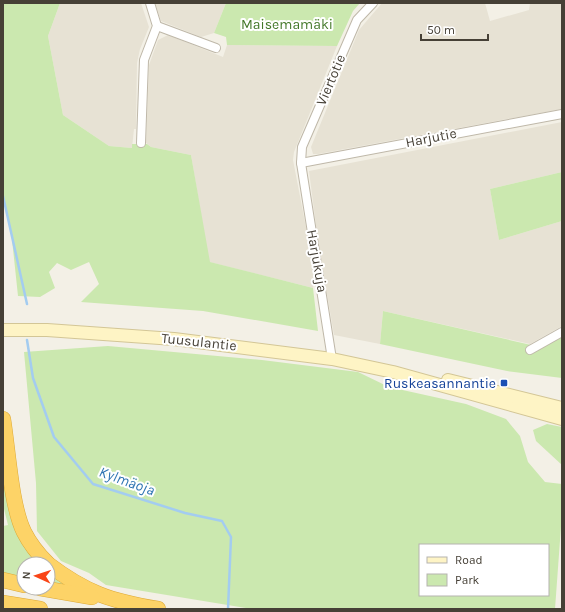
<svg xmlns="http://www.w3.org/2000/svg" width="565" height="612" font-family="Karla,sans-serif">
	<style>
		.residential { fill: #e7e2d4 }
		.green { fill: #cbe8af; fill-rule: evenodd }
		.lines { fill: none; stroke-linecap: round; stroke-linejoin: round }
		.stream { stroke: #a3ccf0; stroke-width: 2.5 }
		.street-casing { stroke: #bfb8a9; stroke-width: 10 }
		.secondary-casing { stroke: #d3c696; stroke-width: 14 }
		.highway-casing { stroke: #dda937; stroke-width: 16 }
		.street { stroke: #fff; stroke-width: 8 }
		.secondary { stroke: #fef4c5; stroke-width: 12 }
		.highway { stroke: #fdd367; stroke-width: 15 }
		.transit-dot { fill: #1a4fb4; stroke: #fff; stroke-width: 1.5 }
		.labels { text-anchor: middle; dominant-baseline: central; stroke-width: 4; stroke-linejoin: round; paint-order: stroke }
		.park-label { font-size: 14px; fill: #437829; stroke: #fff }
		.street-label { font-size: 14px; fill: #464036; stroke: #fff }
		.transit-label { font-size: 14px; fill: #164399; stroke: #fff; text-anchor: end }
		.water-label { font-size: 15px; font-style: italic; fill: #2f74b2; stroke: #fff }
	</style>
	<rect width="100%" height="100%" fill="#f3f0e6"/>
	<g class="residential">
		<path d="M 60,3 L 141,3 L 149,27 L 140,49 L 137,63 L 136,129 L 134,129 L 132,148 L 109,146 L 63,115 L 48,36 Z"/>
		<path d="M 155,3 L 226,3 L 214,33 L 201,37 L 161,21 Z"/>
		<path d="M 382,3 L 485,3 L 490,21 L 529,10 L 530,3 L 562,3 L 562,109 L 318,154 L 313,154 L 311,147 L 359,30 Z"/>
		<path d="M 168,35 L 223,57 L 227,45 L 337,46 L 294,152 L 293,160 L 315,274 L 313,288 L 209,262 L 191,155 L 151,147 L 146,143 L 149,65 L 158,40 Z"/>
		<path d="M 562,122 L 562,172 L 490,189 L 499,240 L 562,221 L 562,326 L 530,344 L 383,311 L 380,344 L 334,335 L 318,241 L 309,171 Z"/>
	</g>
	<g class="green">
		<path d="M 3,3 L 60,3 L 48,36 L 63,115 L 109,146 L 132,148 L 132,144 L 147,144 L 151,147 L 191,155 L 210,262 L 313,288 L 318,331 L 203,311 L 81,302 L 99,284 L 89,262 L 71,270 L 57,263 L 49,272 L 55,288 L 40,297 L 18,296 L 11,230 L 3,199 Z"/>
		<path d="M 226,3 L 360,3 L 353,11 L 337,46 L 227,45 L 226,37 L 214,33 Z"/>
		<path d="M 562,172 L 562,221 L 499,240 L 490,189 Z"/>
		<path d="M 383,311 L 540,347 L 562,336 L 562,378 L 507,371 L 380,344 Z"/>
		<path d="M 108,346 L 262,360 L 358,372 L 389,387 L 466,404 L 506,419 L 520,436 L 528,462 L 545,482 L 562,484 L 562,513 L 555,609 L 252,609 L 106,585 L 89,573 L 61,561 L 37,531 L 36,483 L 24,352 ZM 420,545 L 548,545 L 548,595 L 420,595 Z"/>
		<path d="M 547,424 L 562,427 L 562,465 L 536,441 L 533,430 Z"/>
		<path d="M 3,454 L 41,564 L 24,564 L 24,579 L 3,576 L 3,526 L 8,525 L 3,505 Z"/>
		<path d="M 48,571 L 72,588 L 48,584 Z"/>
	</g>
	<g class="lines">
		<g class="stream">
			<path d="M 3,196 L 27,304"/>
			<path d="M 27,340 L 33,378 L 54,437 L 93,484 L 185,513 L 222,521 L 231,537 L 228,609"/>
		</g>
		<g class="street-casing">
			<g id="street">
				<path d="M 157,26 L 216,48"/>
				<path d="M 141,143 L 144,60 L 157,26 L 150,3"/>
				<path d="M 301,163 L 562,114"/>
				<path d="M 530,350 L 562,332"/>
				<path d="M 332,359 L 301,163 L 302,147 L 357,20 L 373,3"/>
			</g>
		</g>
		<g class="secondary-casing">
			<g id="secondary">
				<path d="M 3,330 L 47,330 L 174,339 L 332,359 L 393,372 L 562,419"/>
				<path d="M 448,380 L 562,408"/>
			</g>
		</g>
		<g class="highway-casing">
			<g id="highway">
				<path d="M 3,419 C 8,449 11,506 24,532 C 30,544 38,554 48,564"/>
				<path d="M 48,564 C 86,593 111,601 158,609"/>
				<path d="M 3,580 L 24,585"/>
				<path d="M 40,588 L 92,597"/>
				<path d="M 3,603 L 40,609"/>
			</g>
		</g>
		<use href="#street" class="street"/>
		<use href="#secondary" class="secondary"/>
		<use href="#highway" class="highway"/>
	</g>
	<rect class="transit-dot" x="500" y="379" width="8" height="8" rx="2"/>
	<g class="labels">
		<g class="park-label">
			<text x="287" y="24">Maisemamäki</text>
		</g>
		<g class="street-label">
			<text transform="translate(331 80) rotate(-67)">Viertotie</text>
			<text transform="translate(431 138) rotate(-11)">Harjutie</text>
			<text transform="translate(317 261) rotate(80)">Harjukuja</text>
			<text transform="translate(199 342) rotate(6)">Tuusulantie</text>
		</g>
		<g class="transit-label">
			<text x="496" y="383">Ruskeasannantie</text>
		</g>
		<g class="water-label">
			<text transform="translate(127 481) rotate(20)">Kylmäoja</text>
		</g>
	</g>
	<rect width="565" height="612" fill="none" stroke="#464036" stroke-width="8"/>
	<rect x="419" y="544" width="130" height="52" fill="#ffffff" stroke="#b5b3af"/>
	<rect x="427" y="557" width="20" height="6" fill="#fef4c5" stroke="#b5b3af"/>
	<text x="455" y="564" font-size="12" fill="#464036">Road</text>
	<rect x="427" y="574" width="20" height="12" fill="#cbe8af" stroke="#b5b3af"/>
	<text x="455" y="584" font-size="12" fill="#464036">Park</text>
	<g transform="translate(36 576) rotate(273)"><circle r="19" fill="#ffffff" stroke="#b5b3af"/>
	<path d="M0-3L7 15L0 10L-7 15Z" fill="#f94517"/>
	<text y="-6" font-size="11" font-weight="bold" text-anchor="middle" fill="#464036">N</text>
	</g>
	<path d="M421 34v6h67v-6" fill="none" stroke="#464036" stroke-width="2"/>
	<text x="427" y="34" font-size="12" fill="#464036" stroke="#ffffff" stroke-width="3" paint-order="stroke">50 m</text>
</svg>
